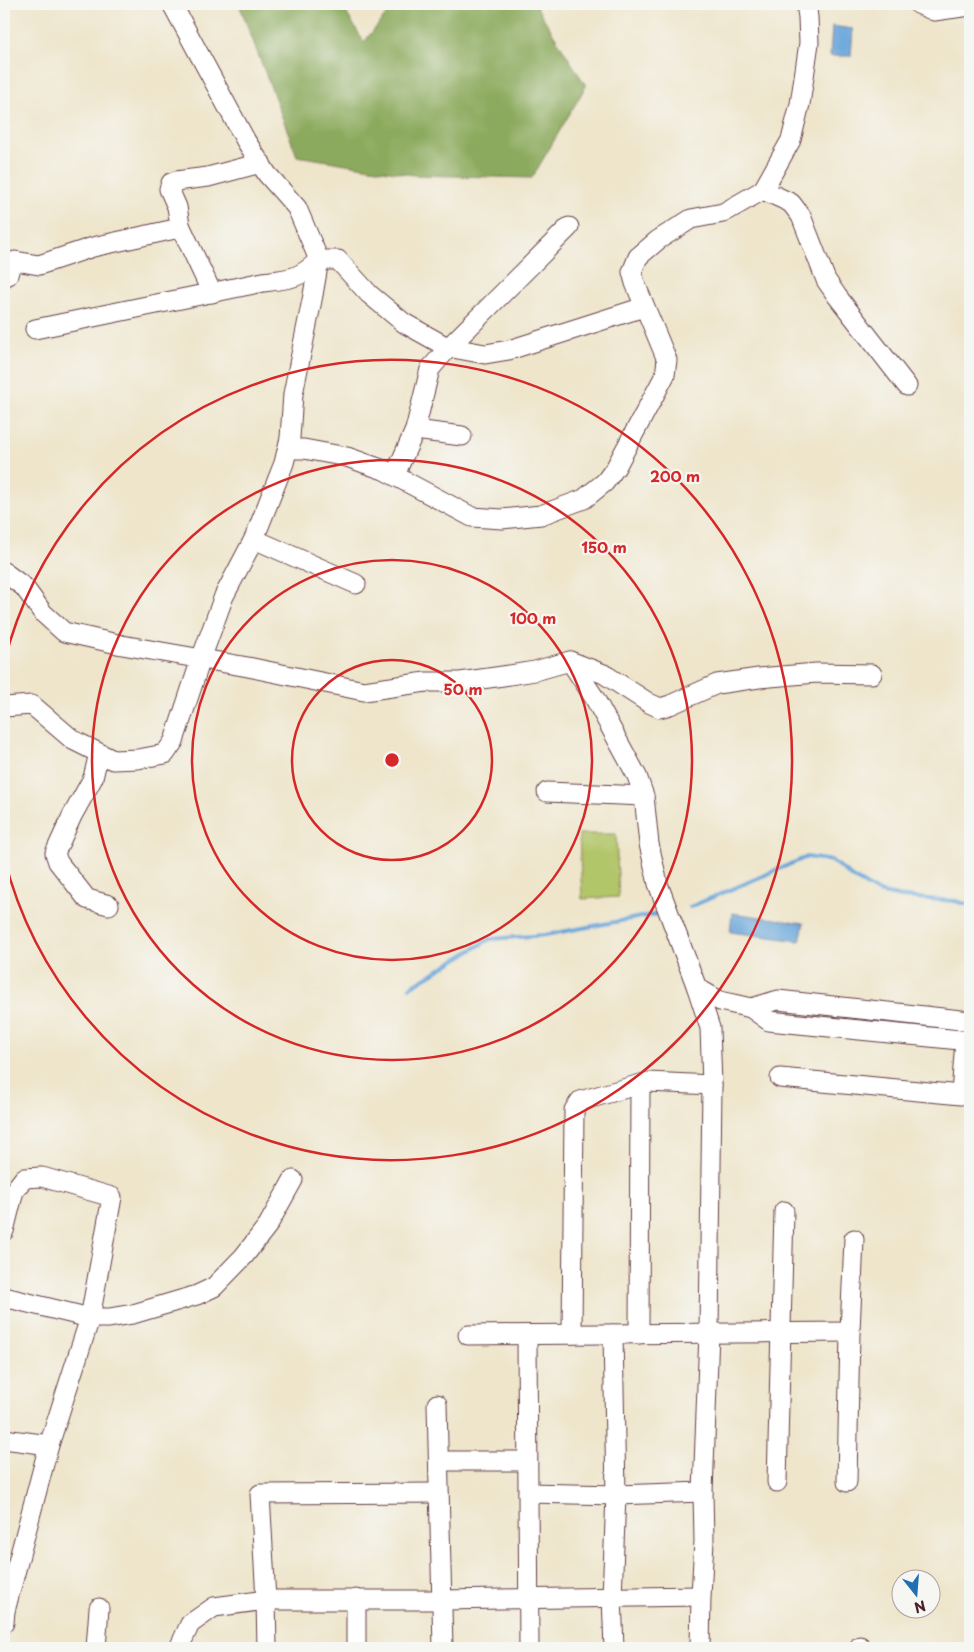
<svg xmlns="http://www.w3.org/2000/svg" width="974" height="1652" font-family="'Playpen Sans',sans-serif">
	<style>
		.green { fill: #b1c569; stroke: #7e724a }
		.forest { fill: #8caa5d; stroke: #6b6444 }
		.water { fill: #69a6da; stroke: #5a6282 }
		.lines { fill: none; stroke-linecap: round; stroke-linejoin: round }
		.stream { stroke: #69a6da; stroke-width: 4 }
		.minor-casing { stroke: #633d43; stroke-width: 21 }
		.minor { stroke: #fff; stroke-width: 19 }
		.ring { fill: none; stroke: #d62828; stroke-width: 2.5 }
		.centre { fill: #d62828; stroke: #f6f6f2; stroke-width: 2.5 }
		.ring-label { font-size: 15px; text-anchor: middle; font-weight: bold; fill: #d62828; stroke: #f6f6f2; stroke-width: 4.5; stroke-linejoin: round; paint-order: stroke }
	</style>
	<rect width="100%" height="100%" fill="#f6f6f2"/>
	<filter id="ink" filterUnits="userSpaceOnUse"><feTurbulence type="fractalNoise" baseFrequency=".02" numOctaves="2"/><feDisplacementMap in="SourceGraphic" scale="10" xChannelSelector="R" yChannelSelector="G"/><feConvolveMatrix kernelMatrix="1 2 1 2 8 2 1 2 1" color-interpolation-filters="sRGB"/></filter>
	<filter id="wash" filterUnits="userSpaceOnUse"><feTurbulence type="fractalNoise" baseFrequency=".0096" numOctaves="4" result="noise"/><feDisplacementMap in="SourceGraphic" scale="20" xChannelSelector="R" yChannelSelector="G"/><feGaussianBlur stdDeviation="1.12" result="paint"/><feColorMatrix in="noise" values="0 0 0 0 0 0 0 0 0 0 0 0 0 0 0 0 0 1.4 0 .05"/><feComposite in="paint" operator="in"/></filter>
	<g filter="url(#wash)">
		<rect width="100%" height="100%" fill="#eee5cb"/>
		<path class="green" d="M 579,834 L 616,834 L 619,897 L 582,899 Z"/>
		<path class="forest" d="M 239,4 L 341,4 L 364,42 L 395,4 L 538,4 L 536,6 L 586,86 L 532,178 L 414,175 L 297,156 Z"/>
		<g class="water">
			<path d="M 832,26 L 853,29 L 851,56 L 830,56 Z"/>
			<path d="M 732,913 L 804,923 L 800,941 L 730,932 Z"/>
		</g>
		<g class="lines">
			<g class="stream">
				<path d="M 690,907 L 807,857 L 832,861 L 852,877 L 878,892 L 902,897 L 955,901 L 970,905"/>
				<path d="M 410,987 L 490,939 L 545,935 L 663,913"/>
			</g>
		</g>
	</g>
	<g filter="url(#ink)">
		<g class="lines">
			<g class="minor-casing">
				<g id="minor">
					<path d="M 918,4 L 934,11 L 970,6"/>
					<path d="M 763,190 L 791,203 L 801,216 L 826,280 L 837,296 L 907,386"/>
					<path d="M 180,225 L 212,293"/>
					<path d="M 4,277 L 8,275 L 11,264 L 15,261 L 39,265 L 93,247 L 175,229 L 180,225 L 177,207 L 169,189 L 171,183 L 176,181 L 208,177 L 261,163"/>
					<path d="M 35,329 L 263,282 C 290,279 299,279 319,260 L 338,260 L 369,294 L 404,323 L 447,347 L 485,354 L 509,350 L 644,307"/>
					<path d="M 415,430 L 462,436"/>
					<path d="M 288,449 L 304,449 L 347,457 L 384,470 L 472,517 L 502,519 L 541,515 L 584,499 L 605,482 L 616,467 L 665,375 L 667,360 L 635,283 L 632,272 L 638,257 L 658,240 L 691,219 L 723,213 L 763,190 L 791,140 L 800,104 L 809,43 L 808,17 L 806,4"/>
					<path d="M 395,475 L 415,430 L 430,369 L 449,347 L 569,227"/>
					<path d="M 254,539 L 356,584"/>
					<path d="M 4,572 L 24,587 L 43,613 L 64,632 L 122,645 L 248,667 L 364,691 L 426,682 L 460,682 L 503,676 L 535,671 L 570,661 L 604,674 L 649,703 L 660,708 L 670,705 L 717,684 L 759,678 L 816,673 L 872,674"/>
					<path d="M 570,661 L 594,697 L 637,776 L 644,796 L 649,844 L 658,884 L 697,988 L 710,1028 L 712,1085 L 709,1333 L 703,1492 L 704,1541 L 701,1596 L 700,1648"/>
					<path d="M 4,707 L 32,705 L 73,740 L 113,760 L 138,759 L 165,754 L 174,741 L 201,659 L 224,596 L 254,539 L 284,463 L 290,438 L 293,394 L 313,295 L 319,260 L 297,208 L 267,174 L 246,141 L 172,4"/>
					<path d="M 99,753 L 93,778 L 72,816 L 55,853 L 58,862 L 87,899 L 109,905"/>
					<path d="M 547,792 L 644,796"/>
					<path d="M 697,988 L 720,1001 L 751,1008 L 769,1021 L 970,1041"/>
					<path d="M 751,1008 L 778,1000 L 970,1021"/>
					<path d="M 780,1078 L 961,1095 L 965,1040"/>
					<path d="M 4,1231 L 14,1191 L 24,1178 L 42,1177 L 112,1197 L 90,1318 L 49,1445 L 5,1611 L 4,1623"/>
					<path d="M 4,1297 L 90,1318 L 109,1318 L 133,1314 L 197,1295 L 214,1287 L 244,1256 L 268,1225 L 293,1180"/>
					<path d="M 572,1334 L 574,1110 L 580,1101 L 648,1082 L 712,1085"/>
					<path d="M 613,1334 L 616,1495 L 612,1597 L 614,1648"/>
					<path d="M 639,1334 L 640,1085"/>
					<path d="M 468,1335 L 850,1332"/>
					<path d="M 527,1335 L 529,1648"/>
					<path d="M 437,1404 L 443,1648"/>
					<path d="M 4,1439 L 49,1445"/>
					<path d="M 439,1461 L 527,1461"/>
					<path d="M 777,1482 L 784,1211"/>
					<path d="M 847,1482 L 850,1332 L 854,1239"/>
					<path d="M 528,1493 L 616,1495 L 703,1492"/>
					<path d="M 356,1599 L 356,1648"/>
					<path d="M 96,1648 L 99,1608"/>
					<path d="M 179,1648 L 190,1624 L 214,1607 L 266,1600 L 442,1600 L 701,1596"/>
					<path d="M 267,1648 L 266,1600 L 260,1494 L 439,1493"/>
					<path d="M 860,1648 L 860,1646"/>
				</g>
			</g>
			<use href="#minor" class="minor"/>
		</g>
	</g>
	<g class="ring">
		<circle cx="392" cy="760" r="100"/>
		<circle cx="392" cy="760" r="200"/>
		<circle cx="392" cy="760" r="300"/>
		<path d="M4 663A400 400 0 1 1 4 857"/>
	</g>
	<circle cx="392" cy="760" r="8" class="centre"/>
	<g class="ring-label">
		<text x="675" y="482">200 m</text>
		<text x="604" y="553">150 m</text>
		<text x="533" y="624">100 m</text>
		<text x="463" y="695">50 m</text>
	</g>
	<rect width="974" height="1652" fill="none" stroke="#f6f6f2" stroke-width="20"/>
	<g transform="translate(916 1594) rotate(163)"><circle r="24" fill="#f6f6f2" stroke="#b1a0a2"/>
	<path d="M0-4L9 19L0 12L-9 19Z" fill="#1f6fb2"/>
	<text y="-8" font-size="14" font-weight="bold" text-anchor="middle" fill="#4a1f2b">N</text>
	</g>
</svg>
